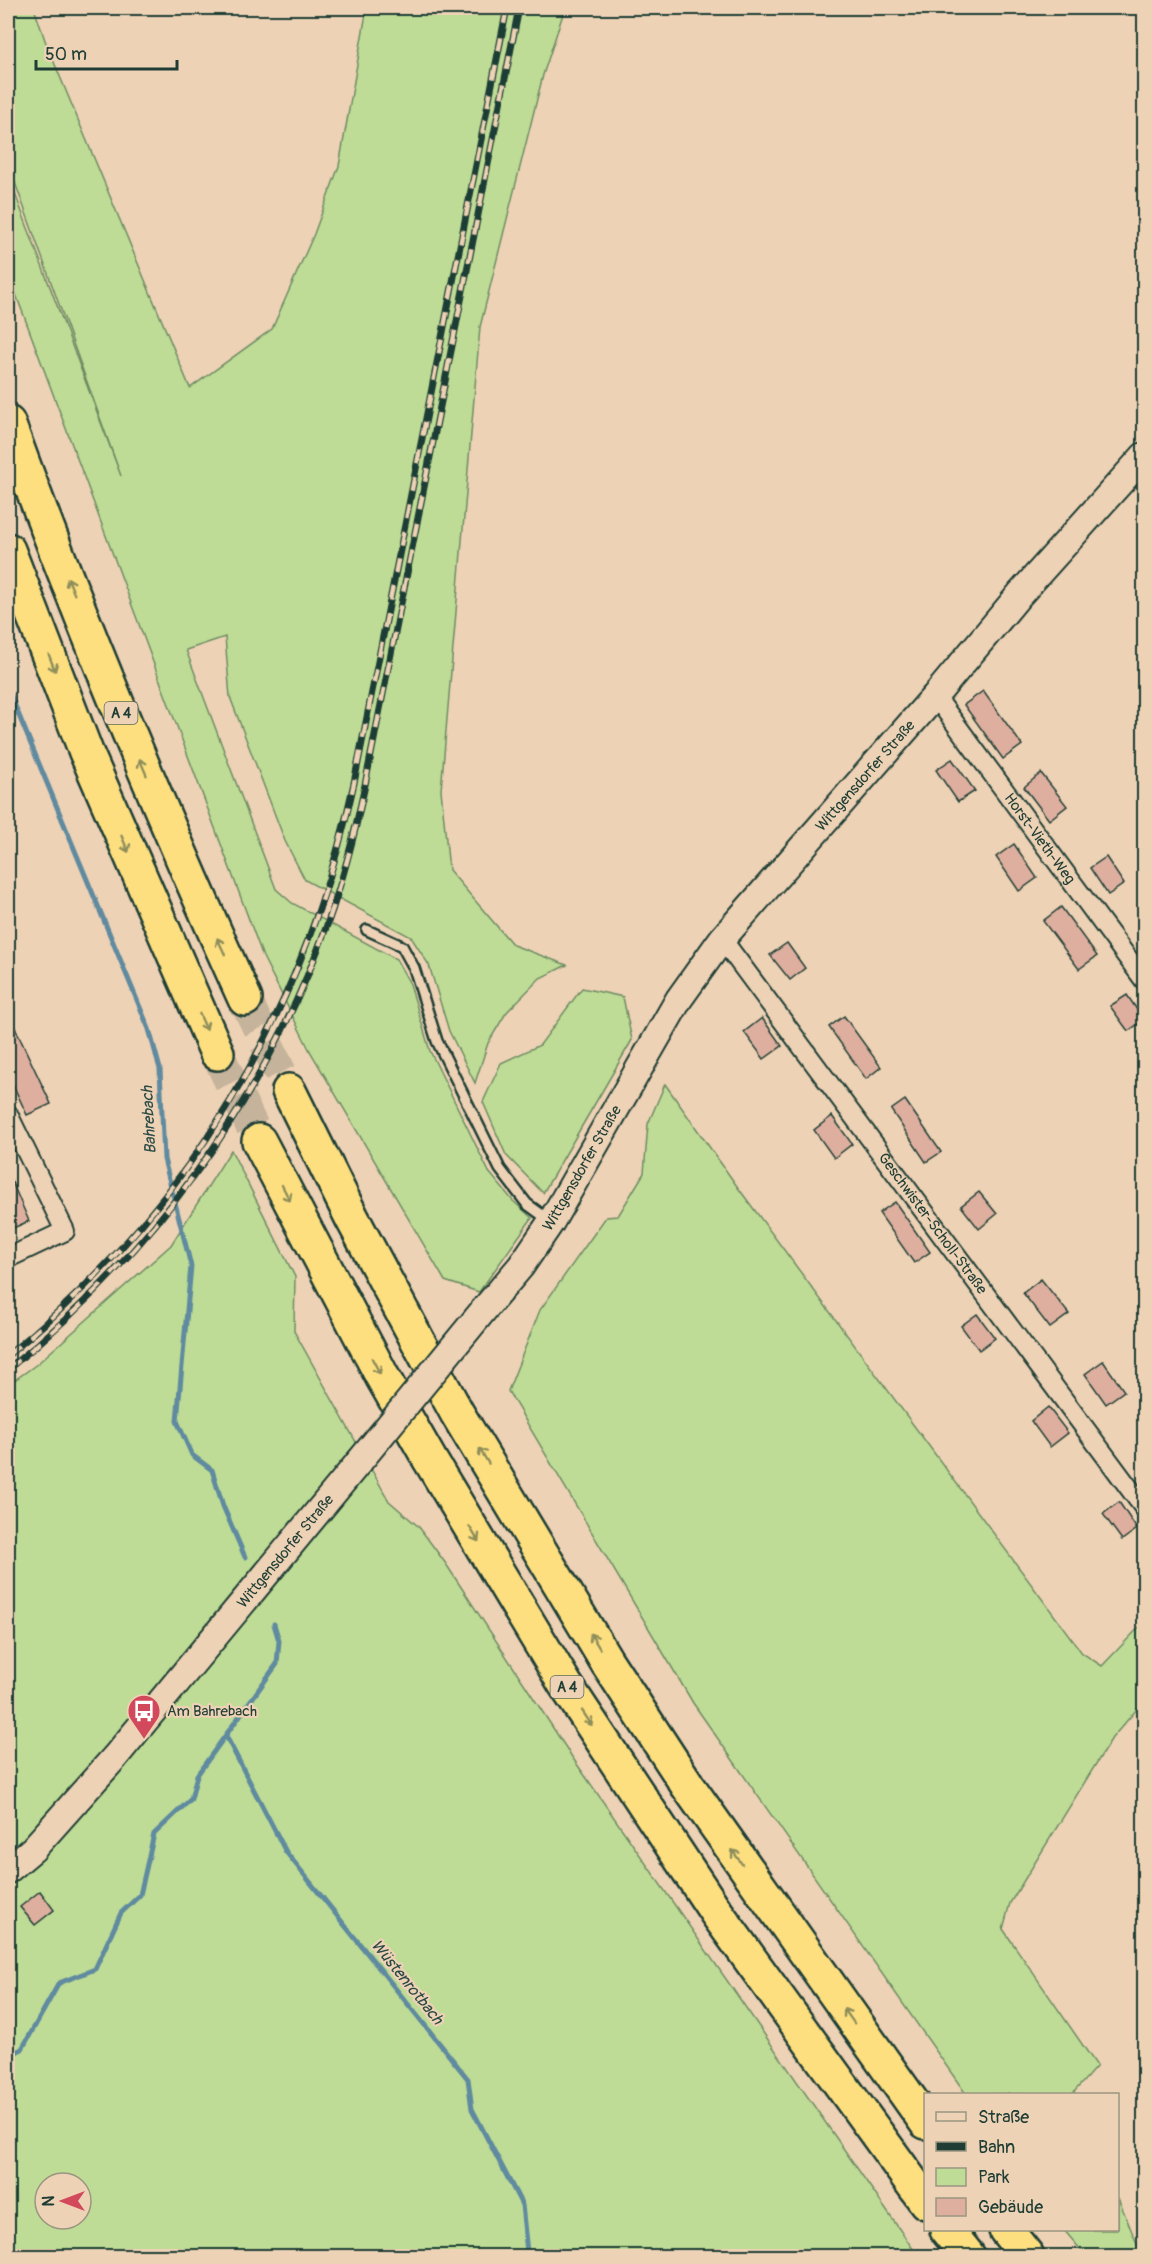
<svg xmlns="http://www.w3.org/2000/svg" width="1152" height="2264" font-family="Pangolin,sans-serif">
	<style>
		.green { fill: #bedc95; stroke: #6e8c64; stroke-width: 1.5; fill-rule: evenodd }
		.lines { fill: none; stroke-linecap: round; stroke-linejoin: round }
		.stream { stroke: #5f8a9f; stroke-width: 5 }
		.building { fill: #deaf9f; stroke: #1f3d34; stroke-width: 1.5 }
		.highway-tunnel { stroke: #c5b49b; stroke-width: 33; stroke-dasharray: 33 16; stroke-linecap: butt }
		.lane-casing { stroke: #1f3d34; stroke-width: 14 }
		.street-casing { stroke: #1f3d34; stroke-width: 22 }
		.secondary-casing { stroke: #1f3d34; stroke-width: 30 }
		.highway-casing { stroke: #1f3d34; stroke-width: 38 }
		.lane { stroke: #eed2b5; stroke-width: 9 }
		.street { stroke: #eed2b5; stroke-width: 18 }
		.secondary { stroke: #eed2b5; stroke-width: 26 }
		.highway { stroke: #fedf80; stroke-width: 33 }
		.rail-casing { stroke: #1f3d34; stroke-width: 7 }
		.rail { stroke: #eed2b5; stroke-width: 4.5; stroke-dasharray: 14; stroke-linecap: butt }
		.secondary-bridge-casing { stroke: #1f3d34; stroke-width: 30; stroke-linecap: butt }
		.secondary-bridge { stroke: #eed2b5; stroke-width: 26 }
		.oneway { stroke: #8e8e5a }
		.labels { text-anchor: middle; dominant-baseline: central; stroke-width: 4.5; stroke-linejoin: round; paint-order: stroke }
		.shield { fill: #eed2b5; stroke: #5d6a5b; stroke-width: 1.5 }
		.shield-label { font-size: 14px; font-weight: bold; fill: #1f3d34 }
		.street-label { font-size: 15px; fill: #1f3d34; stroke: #eed2b5 }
		.poi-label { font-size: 15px; fill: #1f3d34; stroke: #eed2b5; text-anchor: start }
		.water-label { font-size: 16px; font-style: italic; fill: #2a4a46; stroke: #eed2b5 }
	</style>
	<rect width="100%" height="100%" fill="#eed2b5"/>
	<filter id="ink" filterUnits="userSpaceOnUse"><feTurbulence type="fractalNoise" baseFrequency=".0167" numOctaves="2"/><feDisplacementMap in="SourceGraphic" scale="12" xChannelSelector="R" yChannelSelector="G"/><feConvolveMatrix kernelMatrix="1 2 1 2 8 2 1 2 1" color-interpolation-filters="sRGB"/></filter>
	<g filter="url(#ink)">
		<g class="green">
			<path d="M 8,8 L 34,8 L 46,43 L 190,388 L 272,329 L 314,234 L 339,166 L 367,8 L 565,8 L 543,75 L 480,327 L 441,790 L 449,870 L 513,945 L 567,965 L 540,978 L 506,1013 L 488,1043 L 475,1083 L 449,1031 L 429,965 L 411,937 L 305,880 L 285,841 L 230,697 L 225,637 L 186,650 L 276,889 L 292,903 L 396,959 L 410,984 L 430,1051 L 489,1172 L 513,1201 L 532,1218 L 479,1292 L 445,1281 L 310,1051 L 263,957 L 8,273 L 8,175 L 121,476 L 8,163 Z"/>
			<path d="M 582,988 L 623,997 L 632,1040 L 543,1193 L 506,1155 L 483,1102 L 501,1063 L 540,1045 Z"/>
			<path d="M 665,1084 L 739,1189 L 1082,1653 L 1102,1666 L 1144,1622 L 1144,1701 L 1112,1738 L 1010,1903 L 1003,1929 L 1097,2066 L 1074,2092 L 1075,2094 L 966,2094 L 693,1703 L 508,1391 L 540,1310 L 606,1217 L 618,1216 L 644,1173 L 648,1124 Z"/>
			<path d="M 231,1150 L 295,1277 L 294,1331 L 389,1501 L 419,1527 L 446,1564 L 572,1757 L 918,2256 L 8,2256 L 8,1385 L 37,1364 L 171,1245 ZM 45,2183 L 81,2183 L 81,2219 L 45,2219 Z"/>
			<path d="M 1118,2198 L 1142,2256 L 1086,2256 L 1064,2230 L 1118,2230 Z"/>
		</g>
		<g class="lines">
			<g class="stream">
				<path d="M 8,689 L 149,1029 L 160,1069 L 164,1159 L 191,1266 L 177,1421 L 192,1455 L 212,1470 L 223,1506 L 245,1557"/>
				<path d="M 226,1736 L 286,1852 L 468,2079 L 472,2109 L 522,2205 L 527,2252 L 533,2256"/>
				<path d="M 8,2056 L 22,2049 L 59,1983 L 95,1969 L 121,1913 L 140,1895 L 154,1834 L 191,1799 L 197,1775 L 277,1664 L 279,1641 L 274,1624"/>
			</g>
		</g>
		<g class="building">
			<path d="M 983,691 L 1022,745 L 1003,759 L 964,705 Z"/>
			<path d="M 952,759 L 975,791 L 958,802 L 936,770 Z"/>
			<path d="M 1041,773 L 1067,806 L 1049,820 L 1024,787 Z"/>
			<path d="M 1014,844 L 1037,878 L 1019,891 L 996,857 Z"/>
			<path d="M 1106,857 L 1124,884 L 1108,895 L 1090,868 Z"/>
			<path d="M 1061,907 L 1097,956 L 1079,969 L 1043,921 Z"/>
			<path d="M 787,943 L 805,968 L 790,980 L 770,955 Z"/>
			<path d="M 1127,995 L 1144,1020 L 1128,1031 L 1110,1006 Z"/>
			<path d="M 8,1013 L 51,1104 L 27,1115 L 8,1074 Z"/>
			<path d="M 844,1016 L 881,1067 L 866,1079 L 829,1027 Z"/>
			<path d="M 762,1018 L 782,1046 L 764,1059 L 744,1032 Z"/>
			<path d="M 905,1100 L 941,1152 L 926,1162 L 891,1110 Z"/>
			<path d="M 832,1116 L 852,1144 L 834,1158 L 814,1130 Z"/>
			<path d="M 8,1173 L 29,1221 L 11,1229 L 8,1221 Z"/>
			<path d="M 979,1192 L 997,1214 L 979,1229 L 961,1206 Z"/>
			<path d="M 895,1202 L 930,1252 L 914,1263 L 879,1213 Z"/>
			<path d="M 1041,1279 L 1069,1314 L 1050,1328 L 1023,1293 Z"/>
			<path d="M 977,1314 L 995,1338 L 979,1350 L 961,1326 Z"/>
			<path d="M 1103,1361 L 1124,1391 L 1106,1404 L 1085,1374 Z"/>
			<path d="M 1048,1407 L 1068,1433 L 1050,1447 L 1031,1421 Z"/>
			<path d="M 1119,1502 L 1137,1529 L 1122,1540 L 1103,1514 Z"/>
			<path d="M 40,1891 L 54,1910 L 35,1925 L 20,1907 Z"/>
		</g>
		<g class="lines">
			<g class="highway-tunnel">
				<path d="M 245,999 L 289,1091"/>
				<path d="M 217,1053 L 259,1141"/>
			</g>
			<g class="lane-casing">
				<path id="lane" d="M 367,930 L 402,946 L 414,968 L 437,1041 L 500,1169 L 527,1204 L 549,1220"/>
			</g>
			<g class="street-casing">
				<g id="street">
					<path id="s1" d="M 935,696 L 1144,980"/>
					<path id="s2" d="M 722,939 L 1144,1508"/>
					<path d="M 8,1114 L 65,1231 L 8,1258"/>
				</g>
			</g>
			<g class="secondary-casing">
				<g id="secondary">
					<path id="s3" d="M 487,1306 L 521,1266 L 551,1222 L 679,999 L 722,939 L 935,696 L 1020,594 L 1144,456"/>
					<path id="s4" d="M 8,1870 L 33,1849 L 115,1757 L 359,1462"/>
				</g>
			</g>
			<g class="highway-casing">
				<g id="highway">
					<path d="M 8,423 C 79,618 159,810 245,999"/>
					<path d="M 8,550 L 86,752 L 217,1053"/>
					<path d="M 289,1091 L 352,1218 L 420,1345 L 457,1413 L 607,1662 L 688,1786 L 926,2122"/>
					<path d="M 259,1141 L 382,1376 L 430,1460 L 565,1684 L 716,1912 L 926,2202"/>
					<path d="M 947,2230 L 968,2256"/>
					<path d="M 1006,2230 L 1027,2256"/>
				</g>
			</g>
			<use href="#lane" class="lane"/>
			<use href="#street" class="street"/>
			<use href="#secondary" class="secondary"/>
			<use href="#highway" class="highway"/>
			<g class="rail-casing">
				<g id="rail">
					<path d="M 8,1355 C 192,1206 304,1014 354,783 L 507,8"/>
					<path d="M 8,1369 C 153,1253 264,1101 327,925 C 343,880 355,833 365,785 L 519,8"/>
				</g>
			</g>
			<use href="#rail" class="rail"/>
			<g class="secondary-bridge-casing">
				<path id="secondary-bridge" d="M 359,1462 L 487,1306"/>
			</g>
			<use href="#secondary-bridge" class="secondary-bridge"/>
		</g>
		<defs><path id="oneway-shaft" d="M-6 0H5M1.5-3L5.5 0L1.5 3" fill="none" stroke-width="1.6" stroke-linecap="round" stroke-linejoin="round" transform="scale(1.5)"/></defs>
		<g class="oneway">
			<use href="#oneway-shaft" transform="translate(71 586) rotate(-112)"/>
			<use href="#oneway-shaft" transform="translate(52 663) rotate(69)"/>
			<use href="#oneway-shaft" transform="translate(143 767) rotate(-113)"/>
			<use href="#oneway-shaft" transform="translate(125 844) rotate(67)"/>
			<use href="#oneway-shaft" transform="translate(221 946) rotate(-115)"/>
			<use href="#oneway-shaft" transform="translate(203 1022) rotate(66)"/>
			<use href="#oneway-shaft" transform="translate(286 1193) rotate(63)"/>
			<use href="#oneway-shaft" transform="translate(376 1366) rotate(62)"/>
			<use href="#oneway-shaft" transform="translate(484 1456) rotate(-121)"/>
			<use href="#oneway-shaft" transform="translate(474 1534) rotate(59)"/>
			<use href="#oneway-shaft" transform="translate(595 1641) rotate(-121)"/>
			<use href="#oneway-shaft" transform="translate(587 1718) rotate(56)"/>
			<use href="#oneway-shaft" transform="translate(737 1857) rotate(-125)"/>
			<use href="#oneway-shaft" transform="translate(849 2016) rotate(-125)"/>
		</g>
	</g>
	<defs>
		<g id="bus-pin" transform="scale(1.725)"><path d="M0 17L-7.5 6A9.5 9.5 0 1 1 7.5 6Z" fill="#d1495b" stroke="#eed2b5"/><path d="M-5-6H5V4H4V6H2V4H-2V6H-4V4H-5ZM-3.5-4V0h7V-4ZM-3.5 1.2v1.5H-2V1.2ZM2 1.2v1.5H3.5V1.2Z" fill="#fff"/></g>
	</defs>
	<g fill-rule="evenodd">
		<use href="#bus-pin" x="144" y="1711"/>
	</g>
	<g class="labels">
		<g class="shield">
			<rect x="104.5" y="702" width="33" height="22" rx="4.5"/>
			<rect x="550.5" y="1676" width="33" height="22" rx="4.5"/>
		</g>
		<g class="shield-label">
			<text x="121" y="713">A 4</text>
			<text x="567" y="1687">A 4</text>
		</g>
		<g class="street-label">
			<text stroke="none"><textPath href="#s3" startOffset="654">Wittgensdorfer Straße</textPath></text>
			<text stroke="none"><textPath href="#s1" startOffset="177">Horst-Vieth-Weg</textPath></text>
			<text stroke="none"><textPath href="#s3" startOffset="168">Wittgensdorfer Straße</textPath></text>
			<text stroke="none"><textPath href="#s2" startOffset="354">Geschwister-Scholl-Straße</textPath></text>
			<text stroke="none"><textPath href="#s4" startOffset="423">Wittgensdorfer Straße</textPath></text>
		</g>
		<g class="poi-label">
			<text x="167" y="1711">Am Bahrebach</text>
		</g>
		<g class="water-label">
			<text transform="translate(149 1120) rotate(-93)">Bahrebach</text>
			<text transform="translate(407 1982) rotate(51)">Wüstenrotbach</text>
		</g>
	</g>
	<rect width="1152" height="2264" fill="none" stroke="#eed2b5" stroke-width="30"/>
	<rect x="15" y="15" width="1122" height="2234" fill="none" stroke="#1f3d34" stroke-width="2" filter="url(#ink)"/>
	<rect x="924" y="2093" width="195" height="138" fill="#eed2b5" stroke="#9b9681" stroke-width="1.5"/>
	<rect x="936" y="2112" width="30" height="9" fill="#eed2b5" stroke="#9b9681" stroke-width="1.5"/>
	<text x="978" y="2123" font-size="18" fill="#1f3d34">Straße</text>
	<rect x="936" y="2142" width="30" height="9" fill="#1f3d34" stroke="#9b9681" stroke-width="1.5"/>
	<text x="978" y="2153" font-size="18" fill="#1f3d34">Bahn</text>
	<rect x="936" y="2168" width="30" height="18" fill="#bedc95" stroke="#9b9681" stroke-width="1.5"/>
	<text x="978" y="2183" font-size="18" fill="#1f3d34">Park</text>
	<rect x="936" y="2198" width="30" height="18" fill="#deaf9f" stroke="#9b9681" stroke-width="1.5"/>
	<text x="978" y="2213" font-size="18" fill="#1f3d34">Gebäude</text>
	<g transform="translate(63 2201) rotate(270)"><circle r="28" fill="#eed2b5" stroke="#9b9681" stroke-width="1.5"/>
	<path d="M0-4.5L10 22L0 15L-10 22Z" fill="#d1495b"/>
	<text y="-9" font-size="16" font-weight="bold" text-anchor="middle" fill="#1f3d34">N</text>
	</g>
	<path d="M36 60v9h141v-9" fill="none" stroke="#1f3d34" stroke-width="3"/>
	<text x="45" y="60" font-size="18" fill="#1f3d34" stroke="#eed2b5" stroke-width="4.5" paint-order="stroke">50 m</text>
</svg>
